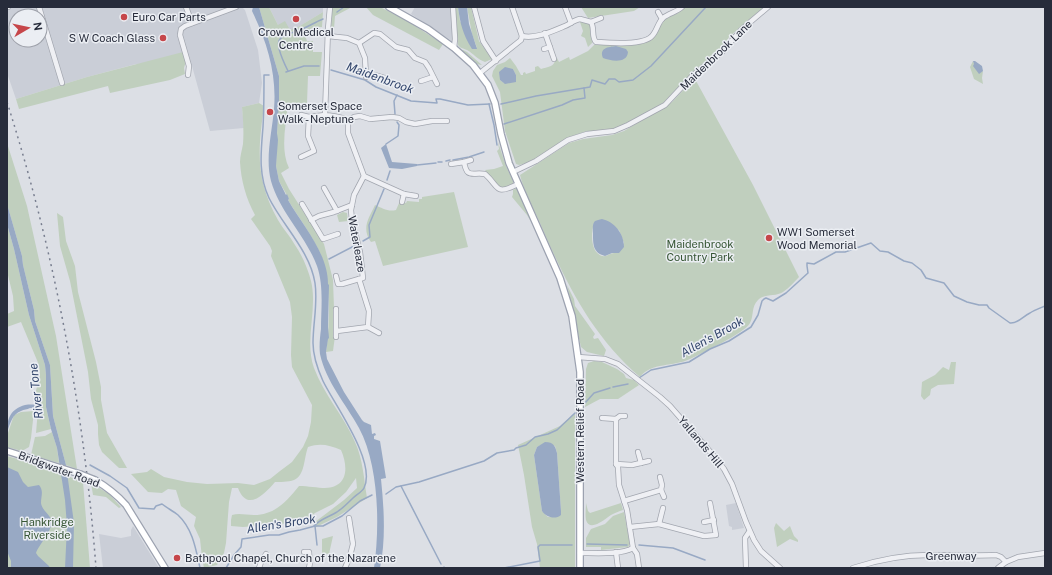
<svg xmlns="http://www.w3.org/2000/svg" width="1052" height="575" font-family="'Public Sans',sans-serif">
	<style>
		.built { fill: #caced7; fill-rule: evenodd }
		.green { fill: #c0cfbe; fill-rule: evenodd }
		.water { fill: #98a9c4 }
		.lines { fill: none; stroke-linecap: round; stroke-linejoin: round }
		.stream { stroke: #98a9c4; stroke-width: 1.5 }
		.minor-casing { stroke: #a2a6af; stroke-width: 6 }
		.major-casing { stroke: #9ca2b0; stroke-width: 8 }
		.minor { stroke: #eff0f4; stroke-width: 4.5 }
		.major { stroke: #fff; stroke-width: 5.5 }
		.rail { stroke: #777d8e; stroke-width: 1.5; stroke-dasharray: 2 4; stroke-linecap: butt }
		.major-bridge-casing { stroke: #9ca2b0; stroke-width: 8; stroke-linecap: butt }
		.major-bridge { stroke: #fff; stroke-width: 5.5 }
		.poi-dot { fill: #c6464a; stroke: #ebeef3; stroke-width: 1.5 }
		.labels { text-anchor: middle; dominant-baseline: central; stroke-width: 3; stroke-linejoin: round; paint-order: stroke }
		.poi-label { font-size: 11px; fill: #272c3b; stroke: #ebeef3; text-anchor: start }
		.street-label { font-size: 11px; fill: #272c3b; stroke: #ebeef3 }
		.park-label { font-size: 11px; fill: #375635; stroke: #ebeef3 }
		.water-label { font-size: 12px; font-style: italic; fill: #33466c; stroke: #ebeef3 }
	</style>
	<rect width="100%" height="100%" fill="#dcdfe5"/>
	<g class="built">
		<path d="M 7,7 L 242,7 L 245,10 L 258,50 L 262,83 L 259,103 L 242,107 L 244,128 L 210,131 L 192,66 L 187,67 L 186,61 L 136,64 L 87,77 L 16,99 L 7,73 ZM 16,16 L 40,16 L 40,40 L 16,40 Z"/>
		<path d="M 269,7 L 323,7 L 323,12 L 298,27 L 290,30 L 278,25 Z"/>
		<path d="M 415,7 L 450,7 L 452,12 L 453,40 L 452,41 L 411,14 Z"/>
		<path d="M 736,503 L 744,528 L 732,530 L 732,527 L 729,526 L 726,505 Z"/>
		<path d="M 133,526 L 159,568 L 103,568 L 99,534 L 121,538 L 131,536 L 131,530 Z"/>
	</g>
	<g class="green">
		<path d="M 259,7 L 269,7 L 278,25 L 285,21 L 290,30 L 298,27 L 323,12 L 322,27 L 315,27 L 304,33 L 307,41 L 313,41 L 313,52 L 322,52 L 320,76 L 308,76 L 307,103 L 289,103 L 288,104 C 286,125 280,149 289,168 L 281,173 L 289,189 L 324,244 L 333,280 L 335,336 L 333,351 L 326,352 C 330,326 331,279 321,255 C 312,235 299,218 288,200 L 289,199 L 279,181 L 276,166 L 279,76 Z"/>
		<path d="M 332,7 L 352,7 L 335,16 L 334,29 L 331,29 Z"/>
		<path d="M 366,7 L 380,7 L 406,20 L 443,44 L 439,50 L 373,15 Z"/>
		<path d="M 455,7 L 458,7 L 460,21 L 477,48 L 472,34 L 467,7 L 471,7 L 479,41 L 492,59 L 485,62 C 477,59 474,54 467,50 C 463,48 461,49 458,45 Z"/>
		<path d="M 581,7 L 640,7 L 634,11 L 588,18 Z"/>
		<path d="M 685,7 L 764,7 L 729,37 L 722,50 L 689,76 L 664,102 L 652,110 L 615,129 L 584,132 L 570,137 L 530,162 L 519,165 L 516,164 L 505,131 L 500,92 L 492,76 L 493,71 L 497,65 L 505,62 L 510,58 L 516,66 L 521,75 L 523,75 L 523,73 L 525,72 L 526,74 L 535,71 L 535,67 L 538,66 L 541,69 C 547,67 555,67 555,59 L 557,58 L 559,62 L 569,57 L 570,60 L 588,51 L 595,44 L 626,45 L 654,36 L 665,19 L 678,13 ZM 513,69 L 516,75 L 504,83 L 500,80 Z"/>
		<path d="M 580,22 L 590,23 L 591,39 L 593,42 L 588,47 L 585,38 L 581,36 L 583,31 Z"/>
		<path d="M 463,50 L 467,52 L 482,65 L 476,64 L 461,51 Z"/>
		<path d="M 183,52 L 186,61 L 184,68 L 185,74 L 170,80 L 110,93 L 108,86 L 19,109 L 16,99 L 87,77 Z"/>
		<path d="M 973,61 L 979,73 L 983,71 L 982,78 L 983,84 L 974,79 L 970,67 Z"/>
		<path d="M 695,79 L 753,185 L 799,277 C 794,282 789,288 783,292 C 776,297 765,293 758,300 C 751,307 754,316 750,323 C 745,333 702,353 690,359 C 674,367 651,362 640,377 C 591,335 565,281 540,223 C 533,207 524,191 520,175 L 569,143 L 583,139 L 612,135 L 624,131 L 672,102 L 691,82 ZM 594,223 L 619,230 L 624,243 L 614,253 C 610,253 607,257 602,256 C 590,252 591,232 594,223 Z"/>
		<path d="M 259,103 L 264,106 C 258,150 255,179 278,220 C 283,229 290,236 295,245 C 302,255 308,269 311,281 C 318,309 304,340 314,368 C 324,395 344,416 355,442 C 363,459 364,480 367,498 L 337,517 L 316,527 L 315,522 L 344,500 L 357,488 L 356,478 L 346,492 L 333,504 L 315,513 L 309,518 L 303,517 L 292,523 L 243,527 L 231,526 L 231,520 L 232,515 C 239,513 246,515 254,515 C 275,515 287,501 299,486 C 308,486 318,488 325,488 C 349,487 348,466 341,450 C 329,445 320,443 308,447 C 304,457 305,476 294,480 C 288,482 280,482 275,482 C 264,495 247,512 238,488 L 232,488 L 229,502 L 226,543 L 224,553 L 217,565 L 204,568 L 202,558 L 200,539 L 194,526 L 196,517 L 181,506 L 176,490 L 168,489 L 162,493 L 148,492 L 131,474 L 147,472 L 151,469 L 164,477 L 187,482 L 207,484 L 238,483 L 254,485 L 270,479 L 280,471 L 292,462 L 303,447 L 308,436 L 311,422 L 312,405 L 292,367 L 291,355 L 292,317 L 290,302 L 271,256 L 272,251 L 270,246 L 251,219 L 255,215 C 246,199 241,180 240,162 C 240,156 242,150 243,144 C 244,131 243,119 242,107 Z"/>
		<path d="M 498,142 L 506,166 L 513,181 L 513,184 L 506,188 L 498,187 L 485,170 L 494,169 L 503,166 L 497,151 L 499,149 Z"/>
		<path d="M 7,143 L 27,206 L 56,336 L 77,469 L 66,465 L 53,416 L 50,365 L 35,321 L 34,310 L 23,265 L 22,256 L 7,204 Z"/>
		<path d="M 517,188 L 532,223 L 527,215 L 512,197 L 513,194 L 513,190 Z"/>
		<path d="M 454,192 L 468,247 L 383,266 L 375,241 L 371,242 C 361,228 369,218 375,205 C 382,208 388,212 396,210 L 400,201 L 406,203 L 407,201 L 419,202 L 419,199 L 422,199 L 422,197 Z"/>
		<path d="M 343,212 L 347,213 L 348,221 L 339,222 L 337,215 Z"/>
		<path d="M 57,213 L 63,217 L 66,241 L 75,266 L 78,292 L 96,362 L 101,387 L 101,400 L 107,433 L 127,468 L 119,468 L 102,452 L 99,445 L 98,434 L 98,425 L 91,399 L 88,372 L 70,281 L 60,246 Z"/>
		<path d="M 7,224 L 14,249 L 29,315 L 45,365 L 46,375 L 46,407 L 51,429 L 36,433 L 38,409 L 35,395 L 40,374 L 39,365 L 21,322 L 7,327 L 7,314 L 14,311 L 13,296 L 7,271 Z"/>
		<path d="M 567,285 L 574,299 L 575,306 L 595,334 L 593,337 L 594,339 L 598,338 L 606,350 L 604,356 L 587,352 L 581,347 Z"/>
		<path d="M 594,361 L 602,362 L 617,369 L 624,374 L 626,378 L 634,380 L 639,385 L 618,399 L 600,399 L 585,407 L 586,369 L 588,363 Z"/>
		<path d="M 951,362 L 956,362 L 954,384 L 938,385 L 931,389 L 930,395 L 924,400 L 921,396 L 922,382 L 935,375 L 943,367 L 949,370 Z"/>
		<path d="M 34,411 L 31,438 L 29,447 L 22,451 L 7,447 L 7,436 L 14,415 L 21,412 Z"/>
		<path d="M 575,413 L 575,568 L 540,568 L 537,544 L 532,527 L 524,475 L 518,445 L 560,426 ZM 545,443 L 555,446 L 557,453 L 561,511 L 556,517 L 548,517 L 542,511 L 534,455 L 537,447 Z"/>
		<path d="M 52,432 L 57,448 L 59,463 L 31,455 L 35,437 L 45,436 Z"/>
		<path d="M 7,456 L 42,466 L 83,482 L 90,568 L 7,568 Z"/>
		<path d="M 91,483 L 109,494 L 121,507 L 119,508 L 106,497 L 93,495 Z"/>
		<path d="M 586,503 L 588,511 L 590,513 L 621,503 L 623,510 C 619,511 615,513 611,515 C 606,518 590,533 586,520 C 585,515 586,508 586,503 Z"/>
		<path d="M 624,512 L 630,544 L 628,547 L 601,550 L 601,547 L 586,547 L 586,538 L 591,529 L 605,524 L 613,516 Z"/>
		<path d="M 776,523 L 784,531 L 790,526 L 794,536 L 798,540 L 798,542 L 790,539 L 777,547 L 774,528 Z"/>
		<path d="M 333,536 L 329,554 L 322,553 L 322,539 Z"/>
	</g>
	<g class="water">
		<path d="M 253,7 L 259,7 L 279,76 L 279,101 L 277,133 L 278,140 L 276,166 L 279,181 L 286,195 L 287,194 L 289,199 L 288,200 C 303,226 328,253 328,284 L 329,285 L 328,327 L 329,338 L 328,339 L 326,352 L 327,359 L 344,392 L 362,420 L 364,422 L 371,425 L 372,434 L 375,433 L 376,435 L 374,436 L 374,439 L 380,441 L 386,478 L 381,479 C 384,508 386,539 380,568 L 374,568 C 380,527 379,465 359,428 C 346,404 326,382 320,354 C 319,346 320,337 321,329 C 321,309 324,286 317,266 C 306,236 280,213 271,181 C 265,158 272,133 274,109 C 277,74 267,42 252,11 Z"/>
		<path d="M 458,7 L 467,7 L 469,24 L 477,49 L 472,49 C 463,35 460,23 458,7 Z"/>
		<path d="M 616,46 L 626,49 L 628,52 C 627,64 611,61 603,58 C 599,48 608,47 616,46 Z"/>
		<path d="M 973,61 L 975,61 L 982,66 L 983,71 L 979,74 L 973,66 L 974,64 Z"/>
		<path d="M 505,67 L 513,69 L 516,75 L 516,82 L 505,84 L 500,80 L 499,72 Z"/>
		<path d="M 386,144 L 392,162 L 417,164 L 417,166 L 402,169 L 389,168 L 381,148 Z"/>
		<path d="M 7,204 L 22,256 L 23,265 L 34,310 L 35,321 L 50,365 L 53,416 L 66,465 L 74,523 L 73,568 L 65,568 L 67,526 L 65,500 L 57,448 L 51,429 L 46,407 L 46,375 L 45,365 L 29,315 L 14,249 L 7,224 Z"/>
		<path d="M 602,219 C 615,222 624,234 624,247 L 619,253 L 612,253 L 605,256 C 593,253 593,244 593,234 C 593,229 592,224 595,221 C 597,220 599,220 602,219 Z"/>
		<path d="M 38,404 L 39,409 L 30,408 C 27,410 24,409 21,411 C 12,414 10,424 7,432 C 7,418 11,409 25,405 C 29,404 34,405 38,404 Z"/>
		<path d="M 545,442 C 554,442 555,446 557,453 L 561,511 L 561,515 C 555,520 546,517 542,511 L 534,455 L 537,447 Z"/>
		<path d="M 7,467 L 18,472 L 23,482 L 28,487 L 39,485 C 44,491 41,496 41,503 C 42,510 48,513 51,519 C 55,528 39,544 36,553 L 38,556 L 49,566 L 50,568 L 11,568 L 11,561 L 7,551 Z"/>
	</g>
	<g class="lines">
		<g class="stream">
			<path d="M 337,12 L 344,7"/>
			<path d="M 331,70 L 365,80 L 376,87 L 411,101 L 437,103 L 436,99 L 440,99 L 468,105 L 490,104"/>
			<path d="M 288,71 C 285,65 275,44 280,39 C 284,33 294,33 300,30 C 308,27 315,22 323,19"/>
			<path d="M 286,72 L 304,66 L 319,66"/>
			<path d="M 269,75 L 264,75 C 264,93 264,110 263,127 C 261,151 258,175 269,198 C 283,226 310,251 315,283 C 318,303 313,323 313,343 C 313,355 318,370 323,381 C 334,404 377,462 364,488 C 362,492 356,495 353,498 C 348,503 343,508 337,512 C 329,517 320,519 314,526"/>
			<path d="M 489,104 L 494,125 L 497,145"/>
			<path d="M 501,104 L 536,96 L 590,87 L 592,80 L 605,84 L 609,79 L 615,79 L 619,82 L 633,80 L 651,66 L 706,7"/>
			<path d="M 395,114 L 394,101 L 397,95"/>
			<path d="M 504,124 L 562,105 L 573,100 L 585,98 L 584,88"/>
			<path d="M 386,144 L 398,136 L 399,125 L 397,122"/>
			<path d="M 453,160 L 469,157 L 484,152"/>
			<path d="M 446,161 L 450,160"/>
			<path d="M 438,162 L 442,162"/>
			<path d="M 417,165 L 436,163"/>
			<path d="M 387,180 L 390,171"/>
			<path d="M 363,241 L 370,237 L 369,225 L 384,189"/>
			<path d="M 329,259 L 356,245"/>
			<path d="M 639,378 L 651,370 L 689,362 L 710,349 L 729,341 L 751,327 L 758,315 L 762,301 L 764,299 L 766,298 L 773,301 L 786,293 L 808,273 L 807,266 L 807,263 L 814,264 L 836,252 L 845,252 L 868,244 L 871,243 L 880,251 L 888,252 L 904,261 L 912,263 L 921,270 L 926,278 L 944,283 L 954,296 L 967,302 L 979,305 L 987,305 L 989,308 L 1010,323 C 1018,324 1023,316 1030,313 C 1034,310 1040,308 1045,306"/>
			<path d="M 613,387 L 628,384"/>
			<path d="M 585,403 L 594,393 L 610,388"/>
			<path d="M 90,465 L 110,476 L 127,488 L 139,508 L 154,509 L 156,506 L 162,504 C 167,508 173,511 178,515 C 193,529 196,550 200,568"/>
			<path d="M 401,486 L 441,564"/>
			<path d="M 386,494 L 396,487 L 419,482 L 484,461 L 497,453 L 514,450 L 516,448 L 526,445 L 535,437 L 548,434 L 557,430 L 575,413"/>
			<path d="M 315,526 L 317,545"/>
			<path d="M 587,544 L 627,545"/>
			<path d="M 639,545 L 673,548 L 705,560"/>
			<path d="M 444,567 L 444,568"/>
			<path d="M 226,568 L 234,555 L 241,547 L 242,539 L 269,535 L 279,535 L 289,532 L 300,530 L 315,526 L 323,526 L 342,516 L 360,501 L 372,495"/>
			<path d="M 504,568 L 540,561 L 538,547 L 540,545 L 572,545"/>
		</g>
		<g class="minor-casing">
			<g id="minor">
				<path d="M 7,7 L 8,7"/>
				<path d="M 39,7 L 62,83"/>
				<path d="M 186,7 L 192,23"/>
				<path d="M 330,7 L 328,29 L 325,115 C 333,116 342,116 348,121 L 348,133 L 364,176 L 404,194 L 416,196"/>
				<path d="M 453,7 L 455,39 L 454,48"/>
				<path d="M 474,7 L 483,41 L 496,61"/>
				<path d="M 565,7 L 571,23"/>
				<path d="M 658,12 L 662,19"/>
				<path d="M 591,22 C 595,29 591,37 596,42 C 609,43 643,46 652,36 C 657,31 658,22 663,18 C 669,13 677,12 682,7"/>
				<path d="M 545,33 L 554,59"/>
				<path d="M 328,36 L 347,38 L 359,43 L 374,33 L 380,34 L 396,47 L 408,50 L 415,58 L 425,62 L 429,68 L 437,84"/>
				<path d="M 522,36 C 536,39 553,31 565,26 C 570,24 574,20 580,19 L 591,22 L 601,18"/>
				<path d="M 359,43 L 365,58 L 366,77"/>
				<path d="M 544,49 L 550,47"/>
				<path d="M 365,72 L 385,78"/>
				<path d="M 480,73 L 521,40 L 522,36 L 512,7"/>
				<path d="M 188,75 L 189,66 L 180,35 L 181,29 L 185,26 L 236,7"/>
				<path d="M 421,81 L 433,77"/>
				<path d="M 301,115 L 309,117"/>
				<path d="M 348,121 L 354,117 L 360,116 L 370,119 L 392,117 L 399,118 L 406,122 L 415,124 L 432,121 L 447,121"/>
				<path d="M 301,157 L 314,151 L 308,136 L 309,117 L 325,115"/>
				<path d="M 464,162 L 471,160"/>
				<path d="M 451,164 L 464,162 C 467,179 472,172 485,174 C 500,187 494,196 518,184"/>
				<path d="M 513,172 L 536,161 L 568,140 L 587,134 L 614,131 L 628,125 L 665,105 L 693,75 L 722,52 L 742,29 L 768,7"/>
				<path d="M 324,188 L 337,211"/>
				<path d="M 402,202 L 404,194"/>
				<path d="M 302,204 L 323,239 L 338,234"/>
				<path d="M 311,220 L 319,216 L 334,212 L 352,205"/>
				<path d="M 336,276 L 338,284 L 342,284 L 359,279"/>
				<path d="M 336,309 L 336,337"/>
				<path d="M 368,327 L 379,333"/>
				<path d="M 337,331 L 368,327 L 369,311 L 359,279 L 363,278 L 360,252 L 352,221 L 351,210 L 354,195 L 364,176"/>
				<path d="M 578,357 L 605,359 L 618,364 L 660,397 L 670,406 L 713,455 L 724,469 L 732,484 L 746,522 L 754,540 L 761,551 L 780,568"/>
				<path d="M 625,416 L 620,416 L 616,419 L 616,464 L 618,467 L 619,485 L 627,510 L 633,548 L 637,554 L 639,568"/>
				<path d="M 602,418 L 616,419"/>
				<path d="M 638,452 L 641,463"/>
				<path d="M 616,464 L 632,465 L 649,461"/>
				<path d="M 661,490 L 664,497"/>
				<path d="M 624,501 L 661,490 L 662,485 L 660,477"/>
				<path d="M 704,522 L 714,520"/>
				<path d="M 659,524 L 704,536 L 716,535 L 710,503"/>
				<path d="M 630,527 L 659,524 L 663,508"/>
				<path d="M 304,552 L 309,552 L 310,563 L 309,568"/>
				<path d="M 616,552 L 618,568"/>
				<path d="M 580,553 C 594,553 621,555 633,548"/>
				<path d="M 259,568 L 261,562 L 266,554"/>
				<path d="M 345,568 L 350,556 L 353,544 L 349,518"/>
				<path d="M 746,568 L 745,538 L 749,532"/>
				<path d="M 853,568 C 877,560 903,555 929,555 C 951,555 973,556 996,555 L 1001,557 L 1006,562 L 1018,557 L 1045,553"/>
				<path d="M 998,568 L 1006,562"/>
			</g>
		</g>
		<g class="major-casing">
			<g id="major">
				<path d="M 389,7 L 428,29 L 454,48 L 473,65 L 488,85 L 495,103 L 501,134 L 509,163 L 560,278 L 572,316 L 580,372 L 580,568"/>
				<path d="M 7,451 L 80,474"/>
				<path d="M 95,480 C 107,487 116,494 126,505 L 165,568"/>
			</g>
		</g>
		<use href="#minor" class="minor"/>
		<use href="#major" class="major"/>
		<path class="rail" d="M 7,102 C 55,253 84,410 96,568"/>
		<g class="major-bridge-casing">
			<path id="major-bridge" d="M 80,474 L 95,480"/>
		</g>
		<use href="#major-bridge" class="major-bridge"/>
	</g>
	<g class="poi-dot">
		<circle cx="124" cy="17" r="4"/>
		<circle cx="296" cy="19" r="4"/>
		<circle cx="163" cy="38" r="4"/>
		<circle cx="270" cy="112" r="4"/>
		<circle cx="769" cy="238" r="4"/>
		<circle cx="177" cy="558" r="4"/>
	</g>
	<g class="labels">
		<g class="poi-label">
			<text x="132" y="17">Euro Car Parts</text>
			<text x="296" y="32" text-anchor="middle">Crown Medical<tspan x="296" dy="13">Centre</tspan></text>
			<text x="155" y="38" text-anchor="end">S W Coach Glass</text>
			<text x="278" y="106">Somerset Space<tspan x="278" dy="13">Walk - Neptune</tspan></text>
			<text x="777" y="232">WW1 Somerset<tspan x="777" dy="13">Wood Memorial</tspan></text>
			<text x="185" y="558">Bathpool Chapel, Church of the Nazarene</text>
		</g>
		<g class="street-label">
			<text transform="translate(716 55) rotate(-44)">Maidenbrook Lane</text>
			<text transform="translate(357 244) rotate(80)">Waterleaze</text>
			<text transform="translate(580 431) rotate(-90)">Western Relief Road</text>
			<text transform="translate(701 442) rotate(50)">Yallands Hill</text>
			<text transform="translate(59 469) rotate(20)">Bridgwater Road</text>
			<text x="951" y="556">Greenway</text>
		</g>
		<g class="park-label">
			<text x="700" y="244">Maidenbrook<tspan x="700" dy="13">Country Park</tspan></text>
			<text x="47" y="522">Hankridge<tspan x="47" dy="13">Riverside</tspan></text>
		</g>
		<g class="water-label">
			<text transform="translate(380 78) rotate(20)">Maidenbrook</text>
			<text transform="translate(712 337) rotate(-29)">Allen's Brook</text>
			<text transform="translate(36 391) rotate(-96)">River Tone</text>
			<text transform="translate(281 524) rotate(-9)">Allen's Brook</text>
		</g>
	</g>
	<rect width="1052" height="575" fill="none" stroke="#272c3b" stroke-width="16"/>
	<g transform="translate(28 28) rotate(81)"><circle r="19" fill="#ebeef3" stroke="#9da0a9"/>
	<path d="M0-3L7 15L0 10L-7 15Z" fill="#c6464a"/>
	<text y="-6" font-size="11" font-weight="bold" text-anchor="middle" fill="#272c3b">N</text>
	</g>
</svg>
